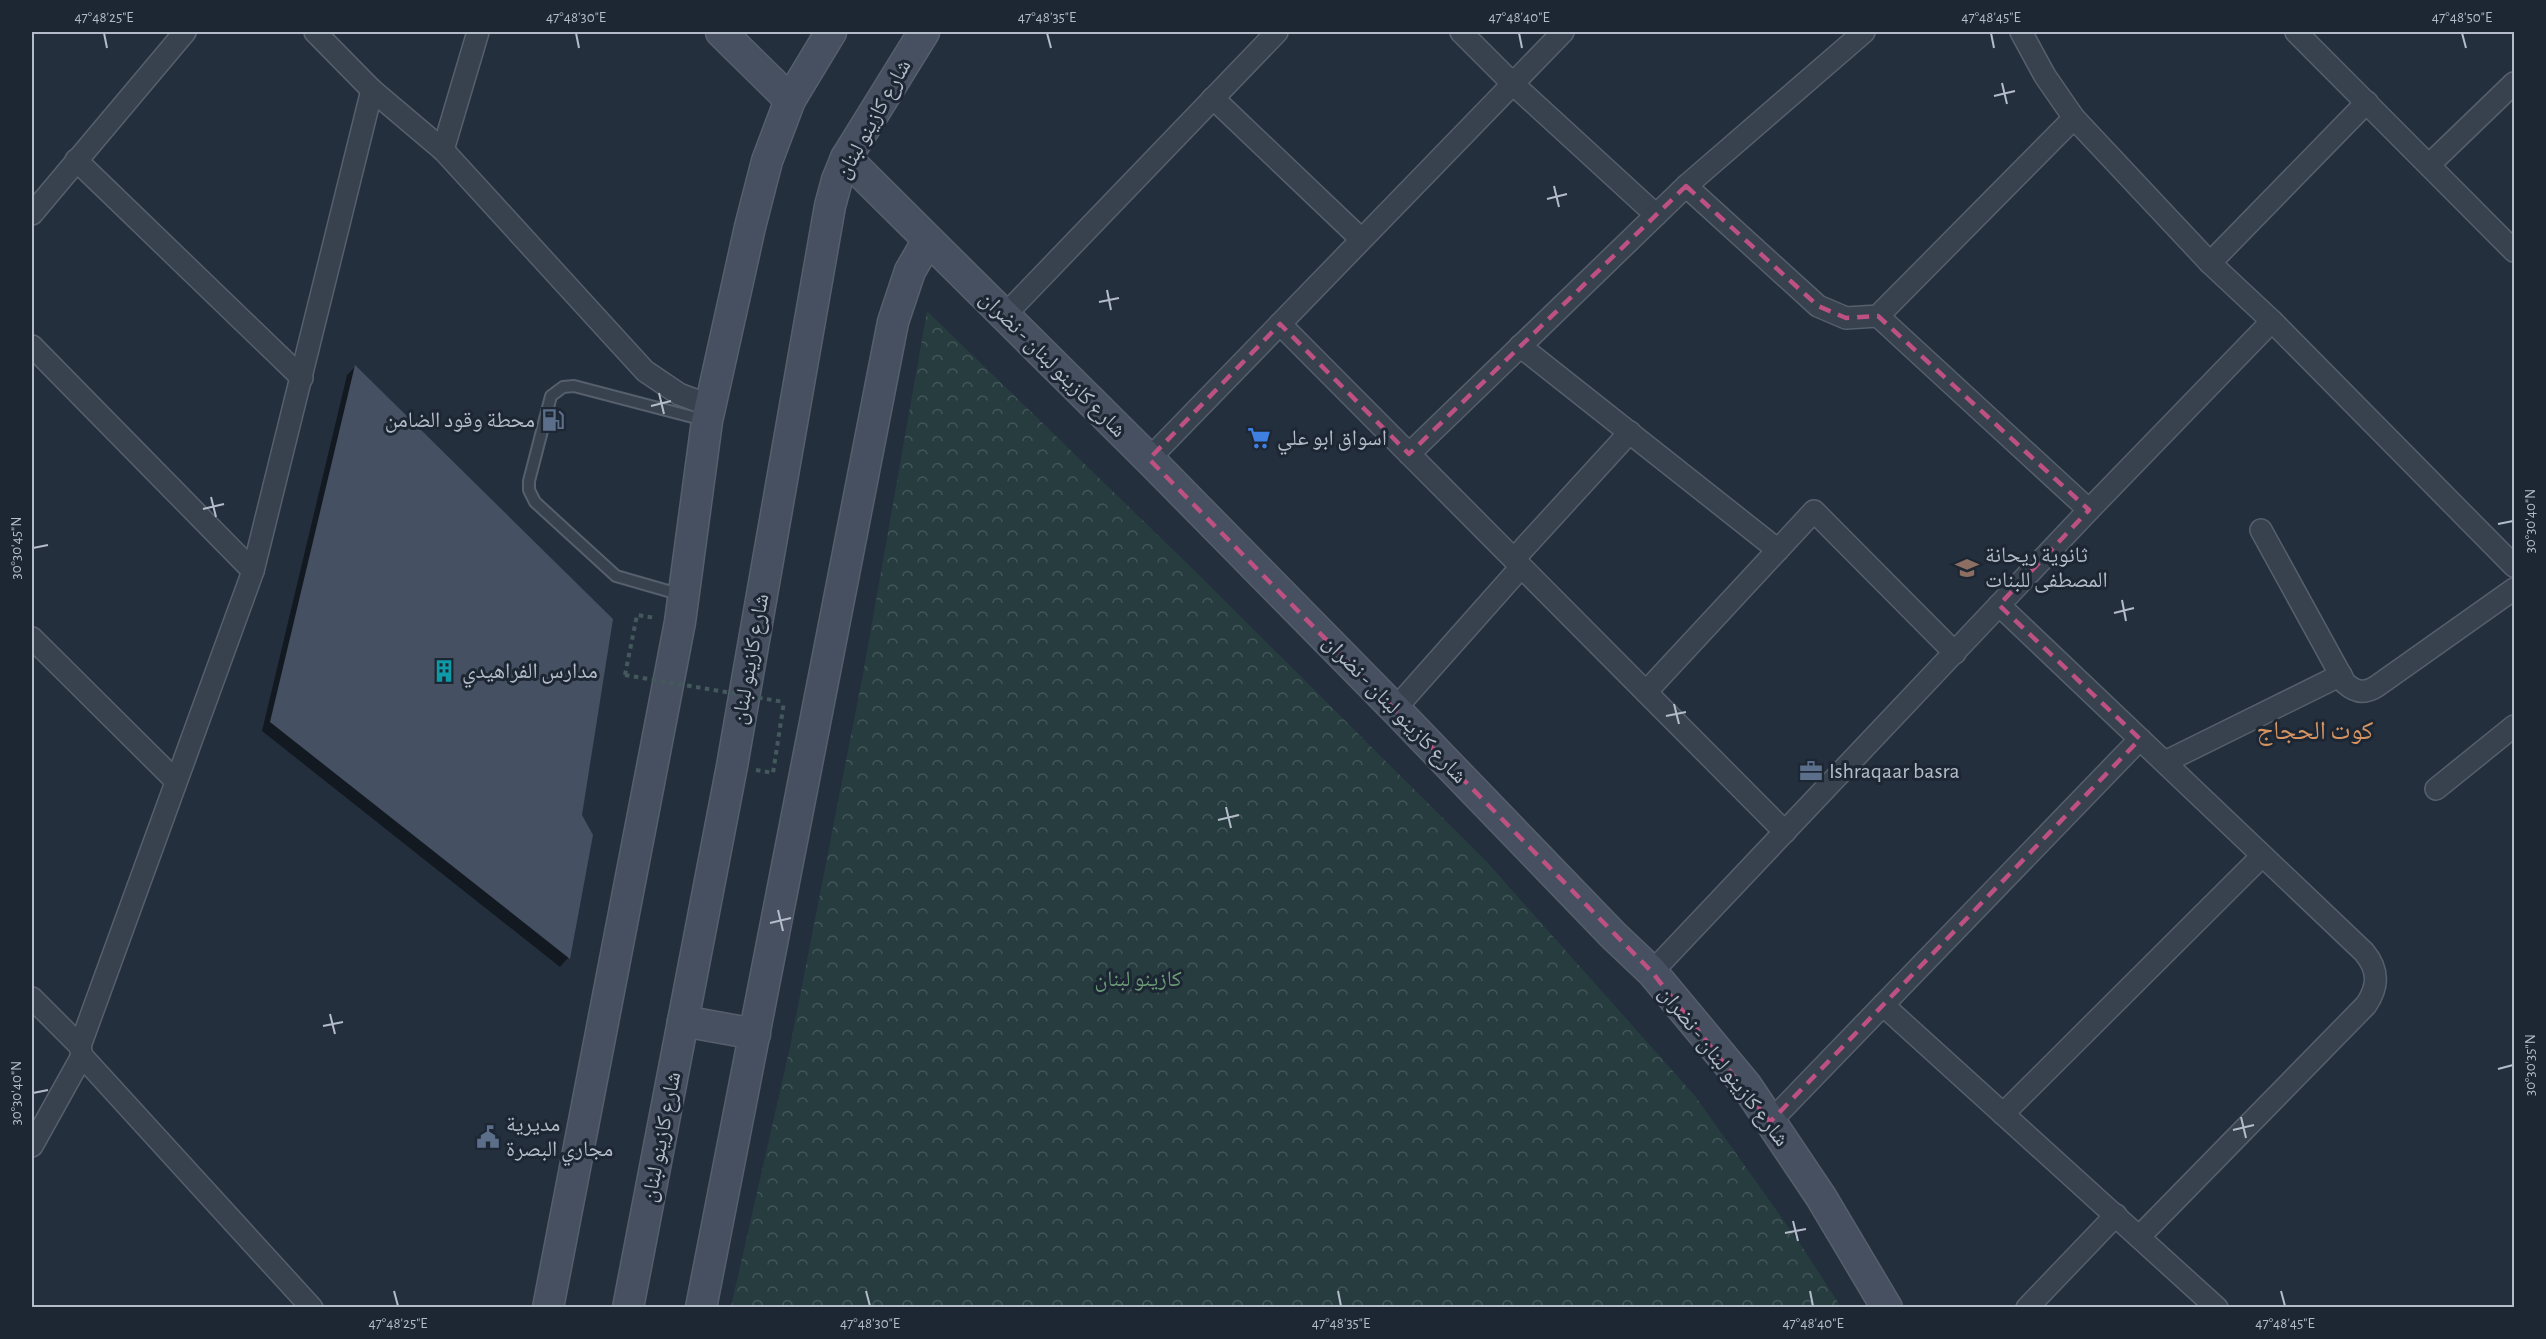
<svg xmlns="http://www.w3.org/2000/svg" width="2546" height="1339" font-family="'Alegreya Sans','Noto Naskh Arabic',sans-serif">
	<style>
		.forest { fill: url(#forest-crowns) }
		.shadow { fill: #0007 }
		.building { fill: #455162 }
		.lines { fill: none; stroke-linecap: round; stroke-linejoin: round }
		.lane-casing { stroke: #565f6c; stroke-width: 14 }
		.street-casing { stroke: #565f6c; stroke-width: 24 }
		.secondary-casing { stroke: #565f6c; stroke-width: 33 }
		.path { stroke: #44595c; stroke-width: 4; stroke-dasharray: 4.5 4.5; stroke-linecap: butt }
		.lane { stroke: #38414e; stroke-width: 10 }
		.street { stroke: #38414e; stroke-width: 21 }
		.secondary { stroke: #465061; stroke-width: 30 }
		.path-bridge { stroke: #44595c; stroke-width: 4; stroke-dasharray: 4.5 4.5; stroke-linecap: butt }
		.marked { fill: none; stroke: #bd5182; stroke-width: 4.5; stroke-dasharray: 12 8; stroke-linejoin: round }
		.ticks { fill: none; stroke: #b4bcc9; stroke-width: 2 }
		.labels { text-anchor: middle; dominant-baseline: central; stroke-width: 6; stroke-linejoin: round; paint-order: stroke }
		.street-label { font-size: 22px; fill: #b4bcc9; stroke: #1d2633 }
		.poi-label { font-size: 22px; fill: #b4bcc9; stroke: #1d2633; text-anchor: start }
		.park-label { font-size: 22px; fill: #6b9a76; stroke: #1d2633 }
		.quarter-label { font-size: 26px; fill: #d59563; stroke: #1d2633 }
		.neatline { fill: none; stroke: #b4bcc9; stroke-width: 2 }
		.ticks-label { font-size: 15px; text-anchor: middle; fill: #b4bcc9 }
	</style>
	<defs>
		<pattern id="forest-crowns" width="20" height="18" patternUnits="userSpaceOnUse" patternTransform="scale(1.5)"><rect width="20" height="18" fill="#263c3f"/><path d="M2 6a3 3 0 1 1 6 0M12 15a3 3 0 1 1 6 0" fill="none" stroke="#435659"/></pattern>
	</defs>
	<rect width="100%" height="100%" fill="#242f3e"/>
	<path class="forest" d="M 927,311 L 1197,573 L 1487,862 L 1695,1096 L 1799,1242 L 1841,1307 L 731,1307 L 790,1047 L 863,674 Z"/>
	<path class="shadow" d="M 355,367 L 591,835 L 568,958 L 560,967 L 262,731 L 347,375 Z"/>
	<path class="building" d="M 355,365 L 613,619 L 582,815 L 593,835 L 570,959 L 270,722 Z"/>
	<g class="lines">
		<g class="lane-casing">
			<path id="lane" d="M 682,595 L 616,576 L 535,502 L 529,490 L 529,481 L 551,396 L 563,387 L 574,386 L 704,420"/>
		</g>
		<g class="street-casing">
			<g id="street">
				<path d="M 315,32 L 372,90 L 443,150 L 645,371 L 679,394 L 711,406"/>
				<path d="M 1461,32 L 1513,84 L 1656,215"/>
				<path d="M 2021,32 L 2045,76 L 2074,118 L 2210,263 L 2272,321 L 2514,566"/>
				<path d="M 2296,32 L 2514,251"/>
				<path d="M 1213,98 L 1361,239"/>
				<path d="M 443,150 L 478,32"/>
				<path d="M 76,160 L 302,378"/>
				<path d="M 2429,165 L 2514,83"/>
				<path d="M 1686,186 L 1818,306 L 1846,318 L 1878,316 L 2074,118"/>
				<path d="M 32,214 L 185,32"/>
				<path d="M 2210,263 L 2367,102"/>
				<path d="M 1004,316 L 1277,32"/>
				<path d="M 1878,316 L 2089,510"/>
				<path d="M 1280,324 L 1785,832"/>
				<path d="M 32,346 L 253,571"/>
				<path d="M 1520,346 L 1778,550"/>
				<path d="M 1409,454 L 1686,186 L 1864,32"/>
				<path d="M 1149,459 L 1563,32"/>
				<path d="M 2261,530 L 2345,683 C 2356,693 2365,694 2377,686 L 2514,589"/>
				<path d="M 1514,559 L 1630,432"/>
				<path d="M 1999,605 L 2364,952 C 2379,970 2379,986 2366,1005 L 2139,1237"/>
				<path d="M 32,638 L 176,781"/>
				<path d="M 1646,692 L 1814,511 L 1955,653"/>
				<path d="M 1395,709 L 1521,567"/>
				<path d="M 2165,762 L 2341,675"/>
				<path d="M 2436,789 L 2514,726"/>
				<path d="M 1652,972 L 2089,510 L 2272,321"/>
				<path d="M 32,998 L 80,1046 L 82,1056 L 312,1308"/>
				<path d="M 1883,1005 L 2217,1308"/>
				<path d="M 80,1046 L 253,571 L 372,90"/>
				<path d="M 2003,1114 L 2262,856"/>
				<path d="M 1770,1122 L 2140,739"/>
				<path d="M 32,1146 L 82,1056"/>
				<path d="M 2027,1308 L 2116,1215"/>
			</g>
		</g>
		<g class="secondary-casing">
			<g id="secondary">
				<path d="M 721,32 L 790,100"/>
				<path d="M 846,158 L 1149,459 L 1395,709 L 1613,935 L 1652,972 L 1746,1085 L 1821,1197 L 1887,1308"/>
				<path d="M 683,1021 L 755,1034"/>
				<path d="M 548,1308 L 680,622 L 707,421 L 750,227 L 767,161 L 790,100 L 831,32"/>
				<path d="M 628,1308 L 732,766 L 830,206 L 837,180 L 846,158 L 924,32"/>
				<path d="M 701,1308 L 893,322 L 910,271 L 928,240"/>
			</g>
		</g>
		<g class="path">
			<path d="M 625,675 L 637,615 L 656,618"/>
			<path d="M 756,770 L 773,773 L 784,702"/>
		</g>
		<use href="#lane" class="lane"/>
		<use href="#street" class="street"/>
		<use href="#secondary" class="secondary"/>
		<path class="path-bridge" d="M 625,675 L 784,702"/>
	</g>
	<path class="marked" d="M 1686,186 L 1818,306 L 1846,318 L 1878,316 L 2089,510 L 1999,605 L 2140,739 L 1770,1122 L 1652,972 L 1149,459 L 1280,324 L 1409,454 Z"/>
	<path class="ticks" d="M 104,33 L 107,48M 576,33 L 579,48M 1047,33 L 1051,48M 1519,33 L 1522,48M 1991,33 L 1994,48M 2462,33 L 2466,48M 2002,83 L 2007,104M 1994,96 L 2015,91M 1554,186 L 1559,207M 1547,199 L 1567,194M 1107,290 L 1111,310M 1099,302 L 1119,298M 659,393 L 664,414M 651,406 L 671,401M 211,497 L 216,517M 203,509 L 224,504M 2498,524 L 2513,521M 33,548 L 48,545M 2122,600 L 2126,621M 2114,613 L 2134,608M 1674,704 L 1679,724M 1666,716 L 1686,712M 1226,807 L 1231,828M 1218,820 L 1239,815M 778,910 L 783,931M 770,923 L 791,918M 330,1014 L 335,1034M 323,1026 L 343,1022M 2498,1069 L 2513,1065M 33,1093 L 48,1090M 2241,1117 L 2246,1138M 2233,1130 L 2254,1125M 1793,1221 L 1798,1241M 1785,1233 L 1806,1229M 394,1291 L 398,1306M 866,1291 L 870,1306M 1338,1291 L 1341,1306M 1810,1291 L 1813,1306M 2281,1291 L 2285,1306"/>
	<defs>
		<g id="fuel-bare" transform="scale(1.8)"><path d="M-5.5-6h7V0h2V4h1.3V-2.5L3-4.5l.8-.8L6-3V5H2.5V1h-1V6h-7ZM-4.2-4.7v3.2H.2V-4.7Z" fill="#5c6f8a" stroke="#1d2633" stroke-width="2.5" paint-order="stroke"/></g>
		<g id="supermarket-bare" transform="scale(1.8)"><path d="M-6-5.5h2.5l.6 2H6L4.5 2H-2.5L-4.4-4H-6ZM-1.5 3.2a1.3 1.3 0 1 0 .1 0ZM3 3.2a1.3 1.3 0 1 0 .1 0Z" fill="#3f7fe0" stroke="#1d2633" stroke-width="2.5" paint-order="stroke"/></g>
		<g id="school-bare" transform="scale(1.8)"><path d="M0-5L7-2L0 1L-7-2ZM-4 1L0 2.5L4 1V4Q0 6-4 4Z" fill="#8d6e63" stroke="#1d2633" stroke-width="2.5" paint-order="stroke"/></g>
		<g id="building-bare" transform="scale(1.8)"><path d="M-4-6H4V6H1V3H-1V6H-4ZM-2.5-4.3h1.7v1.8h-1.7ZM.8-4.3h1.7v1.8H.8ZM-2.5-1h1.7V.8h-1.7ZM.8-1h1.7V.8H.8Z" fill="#0f9aa8" stroke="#1d2633" stroke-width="2.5" paint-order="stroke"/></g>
		<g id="office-bare" transform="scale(1.8)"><path d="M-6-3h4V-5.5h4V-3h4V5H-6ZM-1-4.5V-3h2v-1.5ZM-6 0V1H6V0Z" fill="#5c6f8a" stroke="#1d2633" stroke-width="2.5" paint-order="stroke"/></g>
		<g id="civic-bare" transform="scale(1.8)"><path d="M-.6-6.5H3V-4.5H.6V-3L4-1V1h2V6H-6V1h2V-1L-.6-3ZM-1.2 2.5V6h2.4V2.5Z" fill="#5c6f8a" stroke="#1d2633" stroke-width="2.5" paint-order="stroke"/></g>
	</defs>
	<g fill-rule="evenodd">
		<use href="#fuel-bare" x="553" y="420"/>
		<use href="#supermarket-bare" x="1259" y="438"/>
		<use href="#school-bare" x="1967" y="568"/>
		<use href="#building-bare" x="444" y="671"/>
		<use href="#office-bare" x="1811" y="771"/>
		<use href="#civic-bare" x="488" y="1137"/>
	</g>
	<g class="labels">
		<g class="street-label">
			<text transform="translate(873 119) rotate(-61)">شارع كازينو لبنان</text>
			<text transform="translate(1053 364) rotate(45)">شارع كازينو لبنان - نضران</text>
			<text transform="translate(750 659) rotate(-80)">شارع كازينو لبنان</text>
			<text transform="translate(1395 709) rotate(46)">شارع كازينو لبنان - نضران</text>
			<text transform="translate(1724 1066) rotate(52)">شارع كازينو لبنان - نضران</text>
			<text transform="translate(661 1137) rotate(-79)">شارع كازينو لبنان</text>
		</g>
		<g class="poi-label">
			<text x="535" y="420" text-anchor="end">محطة وقود الضامن</text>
			<text x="1277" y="438">اسواق ابو علي</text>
			<text x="1985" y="555">ثانوية ريحانة<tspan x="1985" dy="25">المصطفى للبنات</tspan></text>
			<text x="462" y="671">مدارس الفراهيدي</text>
			<text x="1829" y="771">Ishraqaar basra</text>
			<text x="506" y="1124">مديرية<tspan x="506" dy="25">مجاري البصرة</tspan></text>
		</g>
		<g class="park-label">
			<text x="1138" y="979">كازينو لبنان</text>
		</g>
		<g class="quarter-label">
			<text x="2315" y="731">كوت الحجاج</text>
		</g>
	</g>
	<rect width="2546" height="1339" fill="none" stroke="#1d2633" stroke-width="66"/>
	<rect x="33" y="33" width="2480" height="1273" class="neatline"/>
	<g class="ticks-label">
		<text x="104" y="22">47°48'25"E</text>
		<text x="576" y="22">47°48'30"E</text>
		<text x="1047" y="22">47°48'35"E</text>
		<text x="1519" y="22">47°48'40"E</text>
		<text x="1991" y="22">47°48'45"E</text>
		<text x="2462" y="22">47°48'50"E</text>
		<text transform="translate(2530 521) rotate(-90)" y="5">30°30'40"N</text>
		<text transform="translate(16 548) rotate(-90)" y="5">30°30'45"N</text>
		<text transform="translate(2530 1065) rotate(-90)" y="5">30°30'35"N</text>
		<text transform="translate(16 1093) rotate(-90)" y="5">30°30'40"N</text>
		<text x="398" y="1328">47°48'25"E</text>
		<text x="870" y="1328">47°48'30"E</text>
		<text x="1341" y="1328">47°48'35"E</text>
		<text x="1813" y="1328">47°48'40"E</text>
		<text x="2285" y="1328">47°48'45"E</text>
	</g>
</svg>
